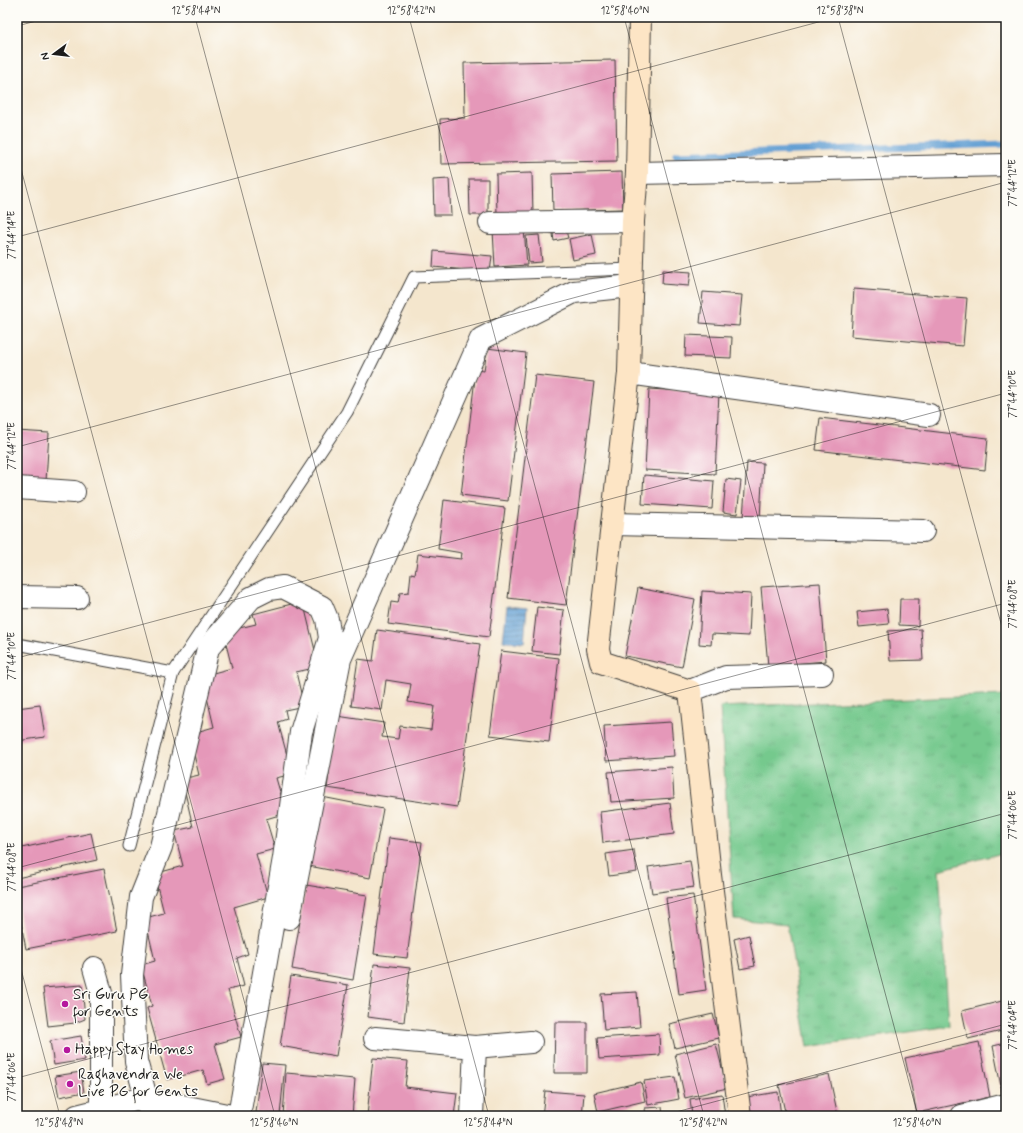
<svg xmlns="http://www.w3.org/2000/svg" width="1023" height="1133" font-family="Mynerve,sans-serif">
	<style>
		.grass { fill: url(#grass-tufts); stroke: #487254 }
		.water { fill: url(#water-rules); stroke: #3f5e78 }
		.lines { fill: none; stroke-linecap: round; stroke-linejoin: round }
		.stream { stroke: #629fd3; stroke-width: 7 }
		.building { fill: #e598b9 }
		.lane-casing { stroke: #3c3a37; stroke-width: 13 }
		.street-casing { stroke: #3c3a37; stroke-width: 24 }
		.secondary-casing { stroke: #3c3a37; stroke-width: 24 }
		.lane { stroke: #fff; stroke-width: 11 }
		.street { stroke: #fff; stroke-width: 22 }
		.secondary { stroke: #fde5c5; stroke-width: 22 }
		.ticks { fill: none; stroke: #1c1c1c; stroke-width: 1; stroke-opacity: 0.45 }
		.poi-dot { fill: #b5179e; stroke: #fdfcf7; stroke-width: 1.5 }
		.labels { text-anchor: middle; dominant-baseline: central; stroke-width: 3; stroke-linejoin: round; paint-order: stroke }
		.poi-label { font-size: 15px; fill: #1c1c1c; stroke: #fdfcf7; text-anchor: start }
		.neatline { fill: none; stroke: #1c1c1c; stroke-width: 1.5 }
		.ticks-label { font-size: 10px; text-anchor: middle; fill: #1c1c1c }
	</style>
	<defs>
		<pattern id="grass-tufts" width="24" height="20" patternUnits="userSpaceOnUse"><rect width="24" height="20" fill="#74c98d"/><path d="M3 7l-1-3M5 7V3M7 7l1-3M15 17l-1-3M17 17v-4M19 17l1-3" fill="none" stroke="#64ac79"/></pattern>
		<pattern id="water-rules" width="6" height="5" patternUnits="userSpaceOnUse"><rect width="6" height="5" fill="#629fd3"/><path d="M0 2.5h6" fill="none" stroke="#5081aa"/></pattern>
	</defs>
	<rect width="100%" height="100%" fill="#fdfcf7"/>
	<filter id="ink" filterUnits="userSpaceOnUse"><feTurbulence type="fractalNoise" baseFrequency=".025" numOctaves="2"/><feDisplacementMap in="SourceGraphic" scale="8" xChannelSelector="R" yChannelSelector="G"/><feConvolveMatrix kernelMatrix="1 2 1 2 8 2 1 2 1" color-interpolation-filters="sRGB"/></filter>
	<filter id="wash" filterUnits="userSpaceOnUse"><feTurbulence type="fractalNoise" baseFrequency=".012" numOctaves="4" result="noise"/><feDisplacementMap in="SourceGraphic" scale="16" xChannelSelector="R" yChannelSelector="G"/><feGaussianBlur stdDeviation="0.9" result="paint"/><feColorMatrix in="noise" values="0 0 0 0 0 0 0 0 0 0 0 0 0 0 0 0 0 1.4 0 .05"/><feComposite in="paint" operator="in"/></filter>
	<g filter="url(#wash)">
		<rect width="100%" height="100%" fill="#f4e6cd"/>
		<path class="grass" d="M 1006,695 L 1006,852 L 939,870 L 949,1026 L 808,1047 L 787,924 L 734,919 L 720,707 Z"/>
		<path class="water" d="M 507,606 L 527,608 L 524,643 L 503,641 Z"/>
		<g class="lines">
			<path class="stream" d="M 676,155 L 1006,144"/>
		</g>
		<g id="blocks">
			<g class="building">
				<path d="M 615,60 L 617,161 L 441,164 L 440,119 L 465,118 L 464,63 Z"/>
				<path d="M 622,172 L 623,209 L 553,211 L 552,174 Z"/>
				<path d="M 532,173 L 533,214 L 497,215 L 496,174 Z"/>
				<path d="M 449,179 L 451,215 L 434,215 L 433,180 Z"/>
				<path d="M 469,179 L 488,179 L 488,215 L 470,215 Z"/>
				<path d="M 524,229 L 527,265 L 495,267 L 493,230 Z"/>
				<path d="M 566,231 L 568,238 L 554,241 L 553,234 Z"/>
				<path d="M 592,234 L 596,255 L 573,260 L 569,239 Z"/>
				<path d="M 539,235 L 542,262 L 529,263 L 526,236 Z"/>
				<path d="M 434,251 L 492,256 L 490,272 L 433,267 Z"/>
				<path d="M 663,270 L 691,272 L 689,286 L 662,284 Z"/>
				<path d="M 854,289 L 967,298 L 963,346 L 851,336 Z"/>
				<path d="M 703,292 L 742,295 L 739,326 L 700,323 Z"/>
				<path d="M 686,335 L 732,337 L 731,358 L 685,356 Z"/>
				<path d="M 487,348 L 526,353 L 508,501 L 461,495 L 476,370 L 484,371 Z"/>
				<path d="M 535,375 L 594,382 L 566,605 L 508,598 Z"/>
				<path d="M 649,389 L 719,393 L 715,474 L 645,470 Z"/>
				<path d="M 820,418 L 988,438 L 985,470 L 816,450 Z"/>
				<path d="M 17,431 L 49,433 L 46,481 L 17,480 Z"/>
				<path d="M 747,462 L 763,463 L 760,519 L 743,518 Z"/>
				<path d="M 644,475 L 714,481 L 712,509 L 642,504 Z"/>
				<path d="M 726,479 L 741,481 L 737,514 L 723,512 Z"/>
				<path d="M 444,500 L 505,508 L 489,637 L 388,624 L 391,602 L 398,603 L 400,593 L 409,592 L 411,573 L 415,574 L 418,554 L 461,559 L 462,553 L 438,549 Z"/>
				<path d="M 820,583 L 826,661 L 768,666 L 761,587 Z"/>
				<path d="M 638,588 L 695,599 L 682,667 L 625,656 Z"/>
				<path d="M 702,591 L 751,594 L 749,636 L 712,634 L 711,645 L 699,644 Z"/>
				<path d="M 900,599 L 919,599 L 918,626 L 899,625 Z"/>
				<path d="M 303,601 L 319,667 L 296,672 L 304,706 L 285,710 L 287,719 L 278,722 L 292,774 L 276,778 L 286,813 L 266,819 L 275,849 L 256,854 L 268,897 L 234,907 L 248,954 L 237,958 L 244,986 L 228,990 L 241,1037 L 215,1044 L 225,1079 L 207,1084 L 203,1070 L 167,1080 L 147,1008 L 152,1006 L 141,965 L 155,961 L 145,918 L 164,913 L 154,874 L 183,866 L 174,831 L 193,827 L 182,779 L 199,775 L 189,734 L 214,727 L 202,676 L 232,668 L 223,632 L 256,624 L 253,614 Z"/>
				<path d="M 537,607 L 564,610 L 559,654 L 532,651 Z"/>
				<path d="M 887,609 L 889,624 L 859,627 L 857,612 Z"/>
				<path d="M 921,629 L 923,660 L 890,661 L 888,631 Z"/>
				<path d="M 377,630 L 480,644 L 457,807 L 327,788 L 337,716 L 384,723 L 382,737 L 398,739 L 400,726 L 431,730 L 434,706 L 408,702 L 411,684 L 386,680 L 382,710 L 351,706 L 358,659 L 373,661 Z"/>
				<path d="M 501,651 L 559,658 L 549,742 L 490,735 Z"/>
				<path d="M 40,705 L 45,737 L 17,741 L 17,708 Z"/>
				<path d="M 671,722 L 674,756 L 606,761 L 604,726 Z"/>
				<path d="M 672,767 L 674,798 L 611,802 L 608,772 Z"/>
				<path d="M 322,797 L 383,809 L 370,878 L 309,866 Z"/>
				<path d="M 670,803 L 674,834 L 603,843 L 600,812 Z"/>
				<path d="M 91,833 L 97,860 L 17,878 L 17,849 Z"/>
				<path d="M 389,838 L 422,842 L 407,958 L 374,954 Z"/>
				<path d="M 634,850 L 637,872 L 609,876 L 606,854 Z"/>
				<path d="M 690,861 L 694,887 L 652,893 L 648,867 Z"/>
				<path d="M 104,869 L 117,931 L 26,949 L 17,902 L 17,886 Z"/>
				<path d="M 306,885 L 367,895 L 353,980 L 292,969 Z"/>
				<path d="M 693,895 L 706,990 L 679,994 L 666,898 Z"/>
				<path d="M 749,935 L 755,966 L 740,969 L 734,939 Z"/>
				<path d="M 374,964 L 410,968 L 404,1022 L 368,1017 Z"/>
				<path d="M 291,976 L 348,985 L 336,1056 L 280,1046 Z"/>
				<path d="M 82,985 L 85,1019 L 75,1023 L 48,1026 L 43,988 Z"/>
				<path d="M 637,992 L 640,1027 L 604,1030 L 601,994 Z"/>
				<path d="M 1006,1000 L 1006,1030 L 968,1039 L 962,1011 Z"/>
				<path d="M 713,1014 L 719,1038 L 675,1048 L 669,1024 Z"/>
				<path d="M 555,1022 L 587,1022 L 587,1073 L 554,1073 Z"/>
				<path d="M 659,1034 L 660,1055 L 599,1059 L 597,1038 Z"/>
				<path d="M 81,1036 L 85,1060 L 54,1065 L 50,1041 Z"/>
				<path d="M 979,1042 L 990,1097 L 917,1113 L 905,1058 Z"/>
				<path d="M 1006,1043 L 1006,1096 L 1003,1097 L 993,1046 Z"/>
				<path d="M 716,1044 L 727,1088 L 685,1098 L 675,1054 Z"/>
				<path d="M 373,1058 L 408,1061 L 405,1087 L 457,1093 L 454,1116 L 367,1116 Z"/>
				<path d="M 262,1063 L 285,1065 L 280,1115 L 256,1113 Z"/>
				<path d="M 81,1072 L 84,1092 L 59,1097 L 55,1076 Z"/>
				<path d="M 286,1073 L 355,1079 L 352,1116 L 283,1116 Z"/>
				<path d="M 829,1074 L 838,1116 L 786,1116 L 779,1085 Z"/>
				<path d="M 675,1077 L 679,1099 L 648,1105 L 644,1081 Z"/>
				<path d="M 641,1082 L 645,1101 L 598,1112 L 594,1093 Z"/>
				<path d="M 545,1091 L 584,1094 L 582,1116 L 542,1116 Z"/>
				<path d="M 778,1092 L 781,1116 L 750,1116 L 747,1097 Z"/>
				<path d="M 722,1094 L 725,1116 L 692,1116 L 690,1099 Z"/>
				<path d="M 662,1107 L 663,1116 L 646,1116 L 645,1108 Z"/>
			</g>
		</g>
	</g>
	<g filter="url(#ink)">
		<use href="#blocks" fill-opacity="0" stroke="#3c3a37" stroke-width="1"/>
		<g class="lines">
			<g class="lane-casing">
				<g id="lane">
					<path d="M 17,644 L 173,673"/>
					<path d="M 129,846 L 173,673 L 347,412 L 414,277 L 632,269"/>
				</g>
			</g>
			<g class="street-casing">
				<g id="street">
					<path d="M 637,173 L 1006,165"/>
					<path d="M 490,223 L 633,221"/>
					<path d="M 629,373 L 929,415"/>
					<path d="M 17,488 L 74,492"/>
					<path d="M 612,524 L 923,531"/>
					<path d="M 17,597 L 77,598"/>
					<path d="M 690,691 L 726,677 L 822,674"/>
					<path d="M 289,918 L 340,659 L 481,339 L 574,292 L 631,286"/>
					<path d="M 375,1038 L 475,1047 L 472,1116"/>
					<path d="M 475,1047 L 531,1042"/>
					<path d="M 101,1110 L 135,1100 L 167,1103 L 232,1116"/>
					<path d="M 77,1116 L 101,1110 L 101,993 L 94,968"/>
					<path d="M 151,1116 L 136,1061 L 132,975 L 141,897 L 161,847 L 208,648 L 251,598 L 269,589 L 283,587 L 322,607 L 327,619 L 330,638 L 301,732 L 284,858 L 239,1116"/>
					<path d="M 962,1116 L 1006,1105"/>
				</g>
			</g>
			<g class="secondary-casing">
				<path id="secondary" d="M 640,17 L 637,173 L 633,221 L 629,373 L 598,649 L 601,662 L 690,691 L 710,875 L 740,1116"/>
			</g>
			<use href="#lane" class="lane"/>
			<use href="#street" class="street"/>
			<use href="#secondary" class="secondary"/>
		</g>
	</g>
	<path class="ticks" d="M 195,17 L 489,1116M 409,17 L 704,1116M 624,17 L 918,1116M 838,17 L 1006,642M 17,26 L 52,17M 17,154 L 275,1116M 17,237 L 837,17M 17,447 L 1006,182M 17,658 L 1006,393M 17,868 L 1006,603M 17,954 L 60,1116M 17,1078 L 1006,813M 661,1116 L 1006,1024"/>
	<g class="poi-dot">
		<circle cx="65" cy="1004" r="4"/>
		<circle cx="67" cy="1050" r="4"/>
		<circle cx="70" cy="1084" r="4"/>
	</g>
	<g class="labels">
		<g class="poi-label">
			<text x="73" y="995">Sri Guru PG<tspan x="73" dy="17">for Gents</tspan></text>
			<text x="75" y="1050">Happy Stay Homes</text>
			<text x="78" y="1075">Raghavendra We<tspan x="78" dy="17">Live PG for Gents</tspan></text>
		</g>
	</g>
	<rect width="1023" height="1133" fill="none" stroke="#fdfcf7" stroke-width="44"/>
	<g transform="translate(54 54) rotate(255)" stroke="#fdfcf7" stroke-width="3" paint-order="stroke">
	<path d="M0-3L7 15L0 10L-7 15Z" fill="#1c1c1c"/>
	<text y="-6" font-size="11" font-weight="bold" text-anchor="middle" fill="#1c1c1c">N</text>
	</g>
	<rect x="22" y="22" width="979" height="1089" class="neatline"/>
	<g class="ticks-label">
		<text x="196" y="14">12°58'44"N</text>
		<text x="411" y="14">12°58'42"N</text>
		<text x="625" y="14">12°58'40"N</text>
		<text x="840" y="14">12°58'38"N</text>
		<text transform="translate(1012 183) rotate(-90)" y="4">77°44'12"E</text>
		<text transform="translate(11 235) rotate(-90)" y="4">77°44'14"E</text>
		<text transform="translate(1012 394) rotate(-90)" y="4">77°44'10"E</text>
		<text transform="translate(11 446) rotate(-90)" y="4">77°44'12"E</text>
		<text transform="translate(1012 604) rotate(-90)" y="4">77°44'08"E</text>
		<text transform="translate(11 656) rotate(-90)" y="4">77°44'10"E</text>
		<text transform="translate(1012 815) rotate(-90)" y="4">77°44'06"E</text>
		<text transform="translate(11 867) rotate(-90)" y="4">77°44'08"E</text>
		<text transform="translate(1012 1025) rotate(-90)" y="4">77°44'04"E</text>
		<text transform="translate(11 1077) rotate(-90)" y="4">77°44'06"E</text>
		<text x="59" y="1126">12°58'48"N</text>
		<text x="274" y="1126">12°58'46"N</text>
		<text x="488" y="1126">12°58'44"N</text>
		<text x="703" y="1126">12°58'42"N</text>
		<text x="917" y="1126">12°58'40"N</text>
	</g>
</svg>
